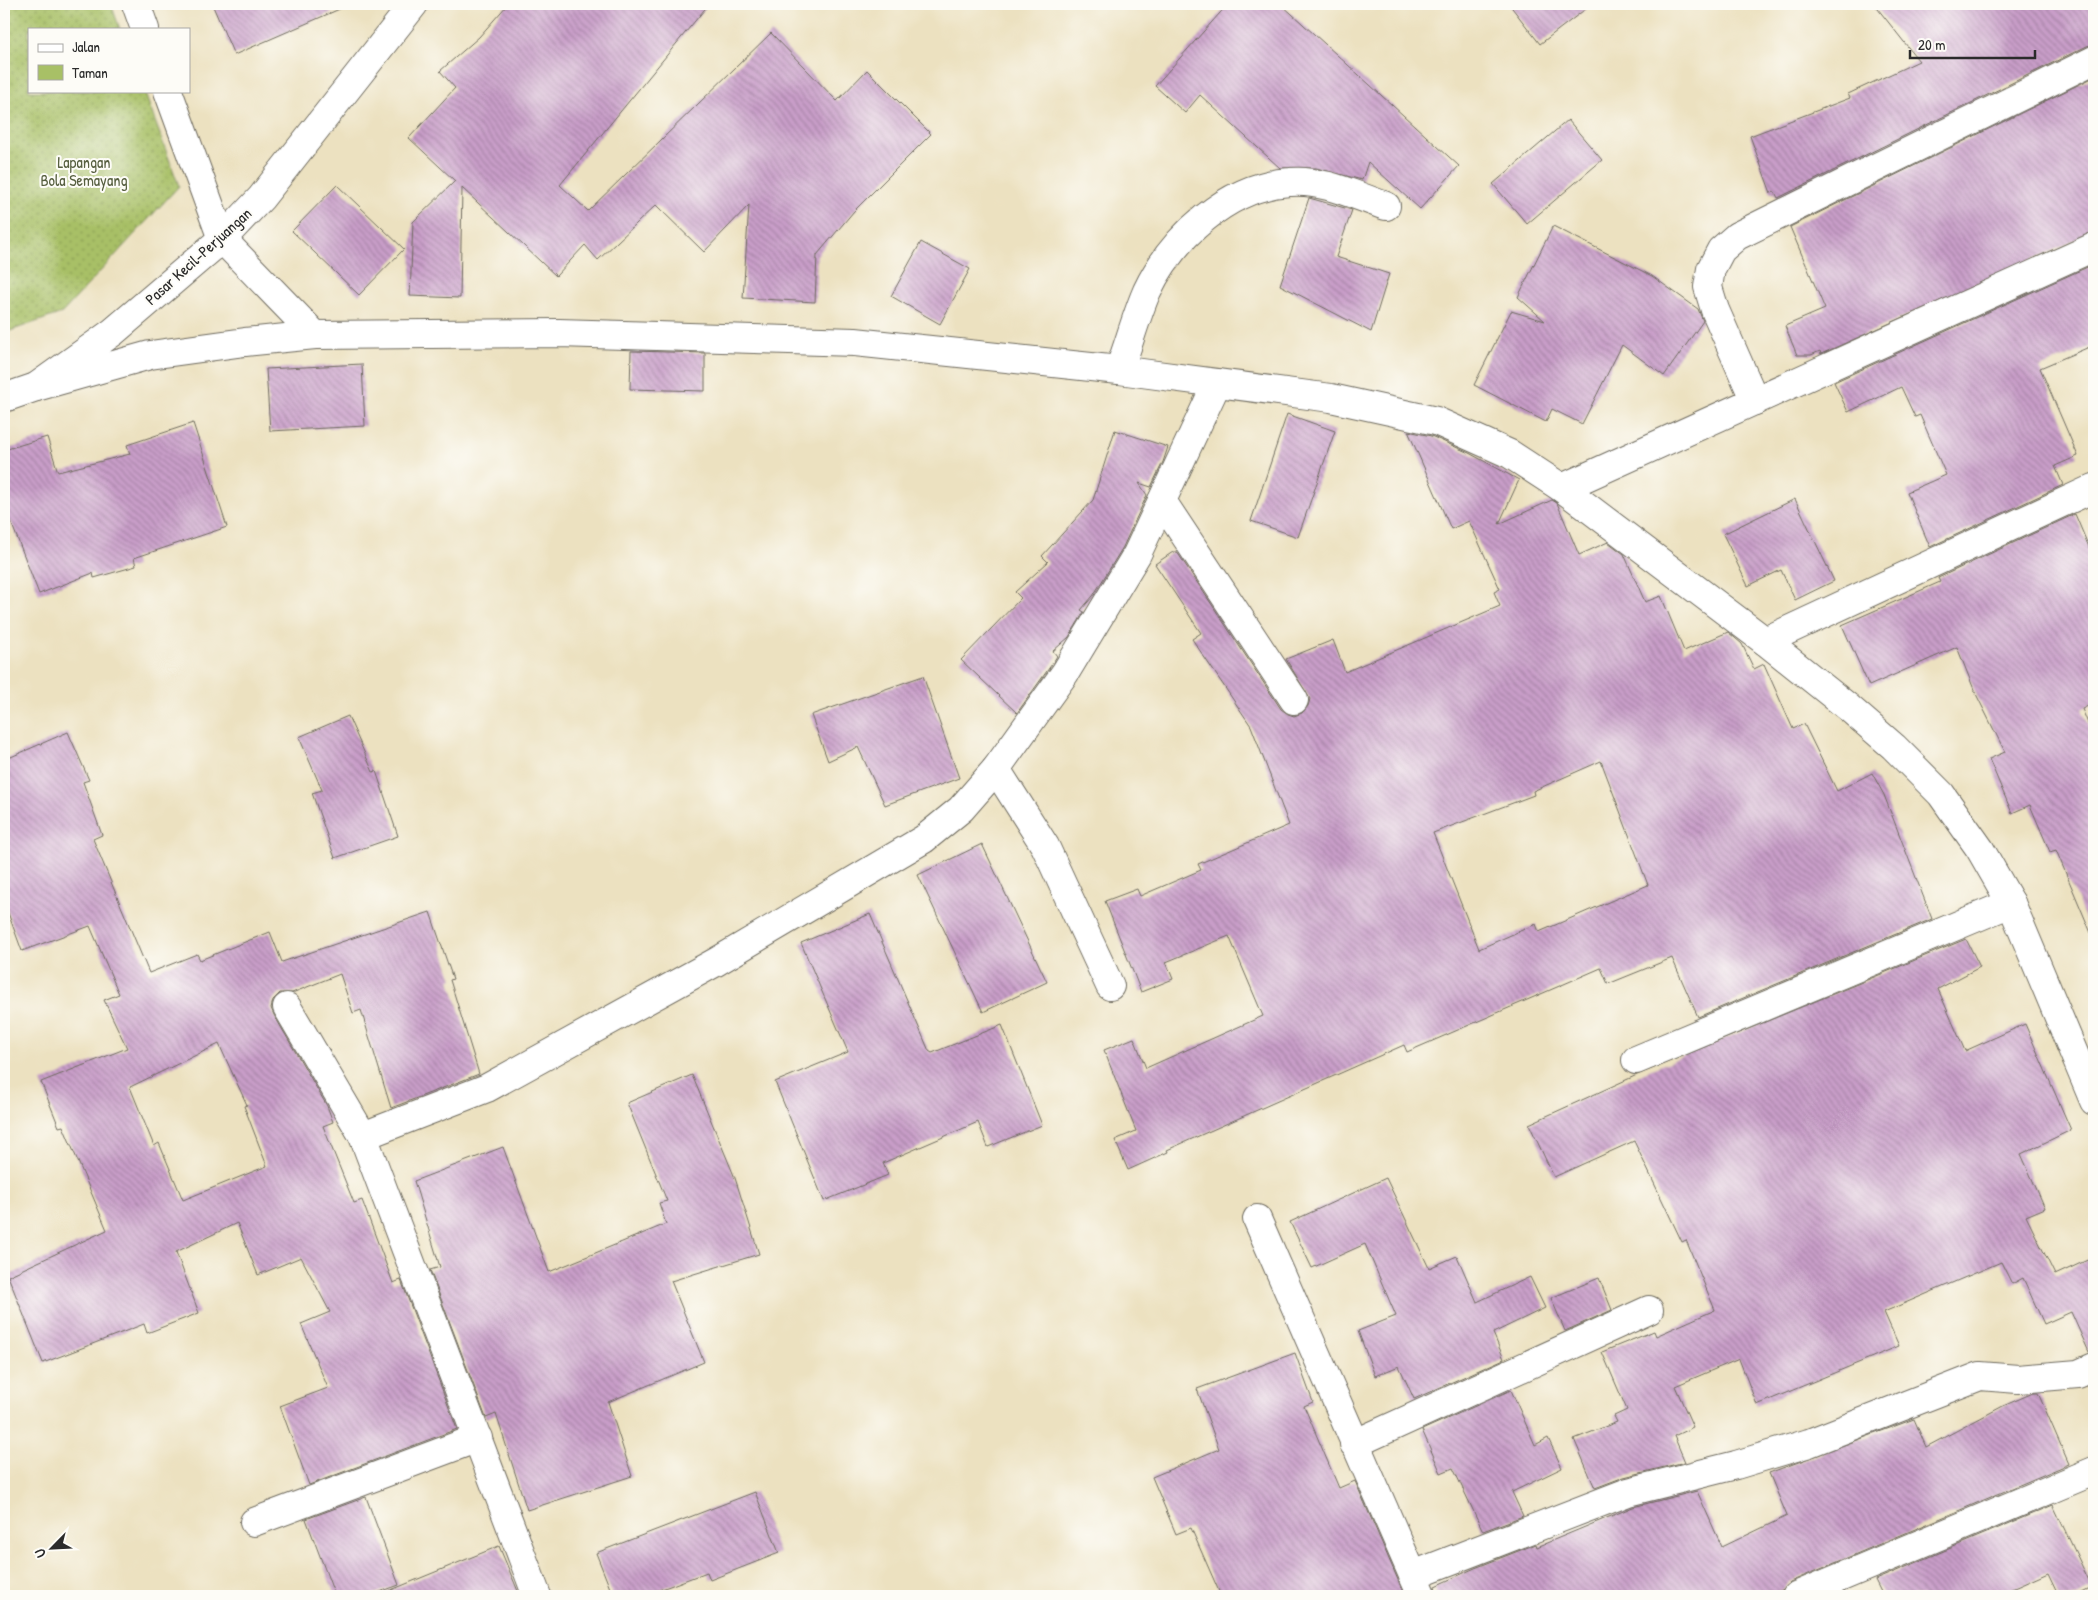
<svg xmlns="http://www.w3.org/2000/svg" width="2098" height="1600" font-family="'Patrick Hand',sans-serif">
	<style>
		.green { fill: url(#green-dots); stroke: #6a7648 }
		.building { fill: url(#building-back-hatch); fill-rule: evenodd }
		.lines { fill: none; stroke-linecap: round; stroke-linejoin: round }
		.minor-casing { stroke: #6f6b5f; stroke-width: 30 }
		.minor { stroke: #fff; stroke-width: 28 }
		.labels { text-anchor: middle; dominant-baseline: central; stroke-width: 4; stroke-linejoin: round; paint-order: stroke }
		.park-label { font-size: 16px; fill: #575f40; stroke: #fdfcf7 }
		.street-label { font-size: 16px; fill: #2b2b2b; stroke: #fdfcf7 }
	</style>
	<defs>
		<pattern id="green-dots" width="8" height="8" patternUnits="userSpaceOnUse" patternTransform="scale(1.25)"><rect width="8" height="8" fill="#a8c066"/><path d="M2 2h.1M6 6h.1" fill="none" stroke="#899c54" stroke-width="1.8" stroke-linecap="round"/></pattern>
		<pattern id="building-back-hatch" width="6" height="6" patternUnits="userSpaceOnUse" patternTransform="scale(1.25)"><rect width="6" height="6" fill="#c99ec9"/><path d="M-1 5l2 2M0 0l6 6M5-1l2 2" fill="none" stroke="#a381a3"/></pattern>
	</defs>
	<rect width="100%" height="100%" fill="#fdfcf7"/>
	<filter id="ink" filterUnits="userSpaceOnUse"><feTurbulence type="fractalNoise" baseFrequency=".02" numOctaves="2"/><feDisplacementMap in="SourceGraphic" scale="10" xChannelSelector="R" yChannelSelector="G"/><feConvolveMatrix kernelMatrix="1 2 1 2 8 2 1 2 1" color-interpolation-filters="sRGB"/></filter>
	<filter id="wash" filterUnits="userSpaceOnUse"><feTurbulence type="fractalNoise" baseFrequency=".0096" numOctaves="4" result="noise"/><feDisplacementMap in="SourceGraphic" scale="20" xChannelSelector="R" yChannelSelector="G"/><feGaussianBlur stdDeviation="1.12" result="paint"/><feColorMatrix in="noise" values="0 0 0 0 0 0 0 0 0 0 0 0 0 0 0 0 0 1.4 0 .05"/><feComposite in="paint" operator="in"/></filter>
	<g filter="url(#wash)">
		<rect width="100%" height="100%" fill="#ece1c0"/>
		<path class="green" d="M 4,4 L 111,4 L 120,29 L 29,29 L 29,91 L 144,91 L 179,186 L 62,313 L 4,333 Z"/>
		<g id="blocks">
			<g class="building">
				<path d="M 212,4 L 351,4 L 234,55 Z"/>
				<path d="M 508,4 L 709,4 L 560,185 L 588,211 L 771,33 L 837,101 L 867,70 L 931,134 L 854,211 L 817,255 L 815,302 L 743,298 L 749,205 L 704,252 L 656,205 L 598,260 L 585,245 L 556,276 L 462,188 L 460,298 L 410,296 L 413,222 L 455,181 L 409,138 L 455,88 L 440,71 L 479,37 Z"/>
				<path d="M 1228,4 L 1281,4 L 1459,166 L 1420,209 L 1368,162 L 1362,180 L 1316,168 L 1280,168 L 1200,95 L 1185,113 L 1155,86 Z"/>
				<path d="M 1509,4 L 1592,4 L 1540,44 Z"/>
				<path d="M 1874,4 L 2094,4 L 2094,44 L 2087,46 L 1778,198 L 1775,192 L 1771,193 L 1750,136 L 1850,98 L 1848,94 L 1919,61 Z"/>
				<path d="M 2094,77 L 2094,232 L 1821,354 L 1820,351 L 1811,355 L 1797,355 L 1785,326 L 1825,309 L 1790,227 Z"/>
				<path d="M 1568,120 L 1602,160 L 1527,224 L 1493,184 Z"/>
				<path d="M 337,185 L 404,249 L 359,295 L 292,231 Z"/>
				<path d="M 1309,198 L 1352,210 L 1336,257 L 1389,274 L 1371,332 L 1280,285 Z"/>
				<path d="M 1553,226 L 1652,276 L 1698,309 L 1703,321 L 1664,376 L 1622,345 L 1582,424 L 1552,409 L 1546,422 L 1474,385 L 1511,311 L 1545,321 L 1518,297 Z"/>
				<path d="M 921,242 L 970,269 L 940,324 L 891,296 Z"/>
				<path d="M 2094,264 L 2094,345 L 2040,368 L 2078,456 L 2055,466 L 2063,485 L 1930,547 L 1907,492 L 1946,475 L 1920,415 L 1915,417 L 1901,387 L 1848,412 L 1834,382 Z"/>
				<path d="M 631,351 L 705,353 L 705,391 L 630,389 Z"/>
				<path d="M 362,364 L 365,426 L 270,431 L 266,369 Z"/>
				<path d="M 1287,414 L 1335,431 L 1298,537 L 1251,521 Z"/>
				<path d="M 193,423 L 227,527 L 134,558 L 136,566 L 94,578 L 93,573 L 39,594 L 11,522 L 4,525 L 4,450 L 47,437 L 58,472 L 130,454 L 127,445 Z"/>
				<path d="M 1115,430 L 1168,447 L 1163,462 L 1151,487 L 1139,483 L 1147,495 L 1123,547 L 1093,596 L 1081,610 L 1084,612 L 1069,637 L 1053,651 L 1057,656 L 1052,664 L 1017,713 L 961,660 L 1021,598 L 1015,592 L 1048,562 L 1042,556 L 1093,500 Z"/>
				<path d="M 1408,431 L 1431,436 L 1469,453 L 1519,480 L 1499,524 L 1552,500 L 1557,503 L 1579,555 L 1608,542 L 1624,554 L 1645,602 L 1661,596 L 1684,651 L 1728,632 L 1742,644 L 1754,669 L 1764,664 L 1793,729 L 1804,724 L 1837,791 L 1872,773 L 1884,795 L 1932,919 L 1698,1017 L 1672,958 L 1608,984 L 1601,968 L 1407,1052 L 1404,1045 L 1167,1150 L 1168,1152 L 1128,1170 L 1115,1140 L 1136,1131 L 1104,1050 L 1134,1038 L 1146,1068 L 1263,1016 L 1229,936 L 1166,962 L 1173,979 L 1141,992 L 1105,901 L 1137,889 L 1140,896 L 1201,870 L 1198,864 L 1289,825 L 1251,726 L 1192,639 L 1201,633 L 1155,564 L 1173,552 L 1177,552 L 1281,709 L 1288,714 L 1294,716 L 1302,713 L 1308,706 L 1310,699 L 1286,659 L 1333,640 L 1345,672 L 1500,606 L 1494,592 L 1500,589 L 1469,521 L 1451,529 ZM 1601,761 L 1648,885 L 1539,932 L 1536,924 L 1479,949 L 1433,833 L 1534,795 L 1533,791 Z"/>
				<path d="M 1795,499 L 1834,581 L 1795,600 L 1781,570 L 1748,586 L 1723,534 Z"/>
				<path d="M 2075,514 L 2094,559 L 2094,703 L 2082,709 L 2094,738 L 2094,940 L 2056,850 L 2050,852 L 2030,805 L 2012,813 L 1989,759 L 2005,752 L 1975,692 L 1957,647 L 1869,686 L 1842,625 L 1940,582 L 1938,578 Z"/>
				<path d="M 923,676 L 959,778 L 885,805 L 858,747 L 828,761 L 811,715 Z"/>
				<path d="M 348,716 L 373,772 L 376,771 L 398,836 L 335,858 L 312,793 L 322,790 L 299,737 Z"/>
				<path d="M 68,732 L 89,780 L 83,782 L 102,835 L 93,839 L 149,973 L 197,954 L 200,960 L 270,932 L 282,962 L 430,912 L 453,979 L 450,980 L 479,1074 L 391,1108 L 361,1010 L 353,1013 L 340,974 L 292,993 L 280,993 L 273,1000 L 271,1008 L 274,1015 L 327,1106 L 333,1122 L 323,1126 L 354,1203 L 362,1200 L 393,1283 L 401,1280 L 457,1429 L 309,1485 L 280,1406 L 328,1388 L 301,1324 L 330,1312 L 301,1257 L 258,1275 L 237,1223 L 176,1252 L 199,1313 L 147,1333 L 144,1324 L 43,1363 L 8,1276 L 107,1230 L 63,1126 L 59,1127 L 41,1082 L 127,1048 L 104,1000 L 119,994 L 90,926 L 22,951 L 4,902 L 4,760 ZM 219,1044 L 247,1105 L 244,1106 L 267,1166 L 183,1200 L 159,1143 L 154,1146 L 130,1087 Z"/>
				<path d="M 982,844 L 1047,982 L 983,1012 L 918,875 Z"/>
				<path d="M 870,914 L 929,1051 L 932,1053 L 1002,1025 L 1042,1125 L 988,1147 L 978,1122 L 883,1163 L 888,1175 L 824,1201 L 775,1082 L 848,1052 L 801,943 Z"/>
				<path d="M 1966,939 L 1980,967 L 1938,989 L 1965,1051 L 2025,1024 L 2071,1130 L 2021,1154 L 2045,1208 L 2026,1216 L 2055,1275 L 2094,1257 L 2094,1352 L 2089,1352 L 2071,1312 L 2044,1324 L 2023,1278 L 2012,1284 L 2001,1262 L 1884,1312 L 1899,1346 L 1757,1405 L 1739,1359 L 1675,1386 L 1693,1427 L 1674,1436 L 1685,1462 L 1624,1477 L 1595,1488 L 1574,1439 L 1617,1422 L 1614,1416 L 1627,1410 L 1602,1352 L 1654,1331 L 1656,1336 L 1715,1310 L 1686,1240 L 1682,1242 L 1634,1141 L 1554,1177 L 1529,1124 L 1637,1075 Z"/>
				<path d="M 692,1075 L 735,1178 L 759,1254 L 671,1281 L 704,1362 L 608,1402 L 632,1476 L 527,1510 L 496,1414 L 486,1418 L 430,1270 L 440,1267 L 414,1181 L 503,1147 L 549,1272 L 666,1224 L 659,1203 L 667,1201 L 627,1103 Z"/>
				<path d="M 1386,1178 L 1429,1268 L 1457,1256 L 1477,1302 L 1530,1277 L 1545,1308 L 1493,1333 L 1504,1359 L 1414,1399 L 1399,1366 L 1375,1376 L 1358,1331 L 1396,1316 L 1365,1244 L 1312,1268 L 1290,1222 Z"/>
				<path d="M 1599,1278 L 1612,1310 L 1565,1331 L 1551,1298 Z"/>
				<path d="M 1295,1353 L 1313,1402 L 1304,1406 L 1339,1488 L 1355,1481 L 1405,1596 L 1221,1596 L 1191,1528 L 1176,1534 L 1152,1477 L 1219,1449 L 1197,1389 Z"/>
				<path d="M 1511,1390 L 1535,1445 L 1548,1438 L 1562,1468 L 1512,1492 L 1523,1516 L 1483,1531 L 1453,1468 L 1441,1473 L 1422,1430 Z"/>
				<path d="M 2033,1393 L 2038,1393 L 2069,1464 L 1790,1582 L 1782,1590 L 1768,1596 L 1437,1596 L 1435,1586 L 1475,1568 L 1536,1544 L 1537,1547 L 1633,1507 L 1697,1491 L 1722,1547 L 1787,1516 L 1769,1473 L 1914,1419 L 1926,1447 L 2003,1406 Z"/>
				<path d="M 755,1492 L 779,1553 L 710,1580 L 707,1572 L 643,1596 L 613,1596 L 596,1553 Z"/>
				<path d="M 366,1497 L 399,1585 L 369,1596 L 335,1596 L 306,1519 Z"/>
				<path d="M 2053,1505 L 2092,1587 L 2074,1596 L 2059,1596 L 2048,1573 L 1996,1596 L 1883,1596 L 1875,1580 Z"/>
				<path d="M 499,1546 L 520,1596 L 379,1596 L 379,1595 Z"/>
			</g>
		</g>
	</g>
	<g filter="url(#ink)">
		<use href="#blocks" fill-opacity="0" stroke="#6f6b5f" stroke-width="1"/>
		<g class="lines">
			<g class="minor-casing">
				<g id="minor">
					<path d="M 136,4 L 145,29"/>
					<path d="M 168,91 L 222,239 L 315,335"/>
					<path d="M 1119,370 C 1129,344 1136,316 1147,291 C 1172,238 1229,185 1290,182 C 1323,179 1356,196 1386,206"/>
					<path d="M 36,387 L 150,355 L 245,342 L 315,335 L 559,333 L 855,342 L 1119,370 L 1331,398 L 1436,421 L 1510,454 L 1562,488 L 1765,641 L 1849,708 L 1894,747 L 1941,794 L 1980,849 L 2011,903 L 2094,1101"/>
					<path d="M 4,398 L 36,387 L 113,332 L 222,239 L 261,198 L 414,4"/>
					<path d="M 1755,401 L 1715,310 L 1708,287 L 1711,269 L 1721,250 L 1737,236 L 2094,60"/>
					<path d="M 1562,488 L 2094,247"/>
					<path d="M 1162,501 L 1294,700"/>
					<path d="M 1765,641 L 2094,488"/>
					<path d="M 996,769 L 1045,846 L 1110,986"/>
					<path d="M 287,1007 L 363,1136 L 537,1596"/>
					<path d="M 1636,1060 L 2011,903"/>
					<path d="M 363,1136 L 487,1088 L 716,962 L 924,839 L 961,809 L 996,769 L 1065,673 L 1137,554 L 1217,383"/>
					<path d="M 1257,1219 L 1422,1596"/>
					<path d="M 1354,1444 L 1649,1310"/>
					<path d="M 254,1522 L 478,1438"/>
					<path d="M 1413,1575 L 1628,1492 L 1736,1465 L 1809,1443 L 1980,1376 L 2018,1379 L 2078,1374 L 2094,1367"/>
					<path d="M 1796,1596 L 2094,1471"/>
				</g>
			</g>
			<use href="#minor" class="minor"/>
		</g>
	</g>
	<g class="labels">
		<g class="park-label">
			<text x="84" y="162">Lapangan<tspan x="84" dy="18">Bola Semayang</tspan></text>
		</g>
		<g class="street-label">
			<text transform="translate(198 256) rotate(-42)">Pasar Kecil-Perjuangan</text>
		</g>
	</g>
	<rect width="2098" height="1600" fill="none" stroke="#fdfcf7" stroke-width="20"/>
	<rect x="28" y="28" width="162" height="65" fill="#fdfcf7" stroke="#a9a8a5"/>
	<rect x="38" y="44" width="25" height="8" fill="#ffffff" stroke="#a9a8a5"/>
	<text x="72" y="52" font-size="15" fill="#2b2b2b">Jalan</text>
	<rect x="38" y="65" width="25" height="15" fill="#a8c066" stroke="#a9a8a5"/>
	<text x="72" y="78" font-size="15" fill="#2b2b2b">Taman</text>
	<g transform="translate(52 1548) rotate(246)" stroke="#fdfcf7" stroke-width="4" paint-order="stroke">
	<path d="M0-4L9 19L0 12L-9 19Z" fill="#2b2b2b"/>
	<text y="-8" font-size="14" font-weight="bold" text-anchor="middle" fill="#2b2b2b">U</text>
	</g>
	<path d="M1910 50v8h125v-8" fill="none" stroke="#2b2b2b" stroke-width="2.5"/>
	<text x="1918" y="50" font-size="15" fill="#2b2b2b" stroke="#fdfcf7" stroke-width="4" paint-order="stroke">20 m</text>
</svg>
